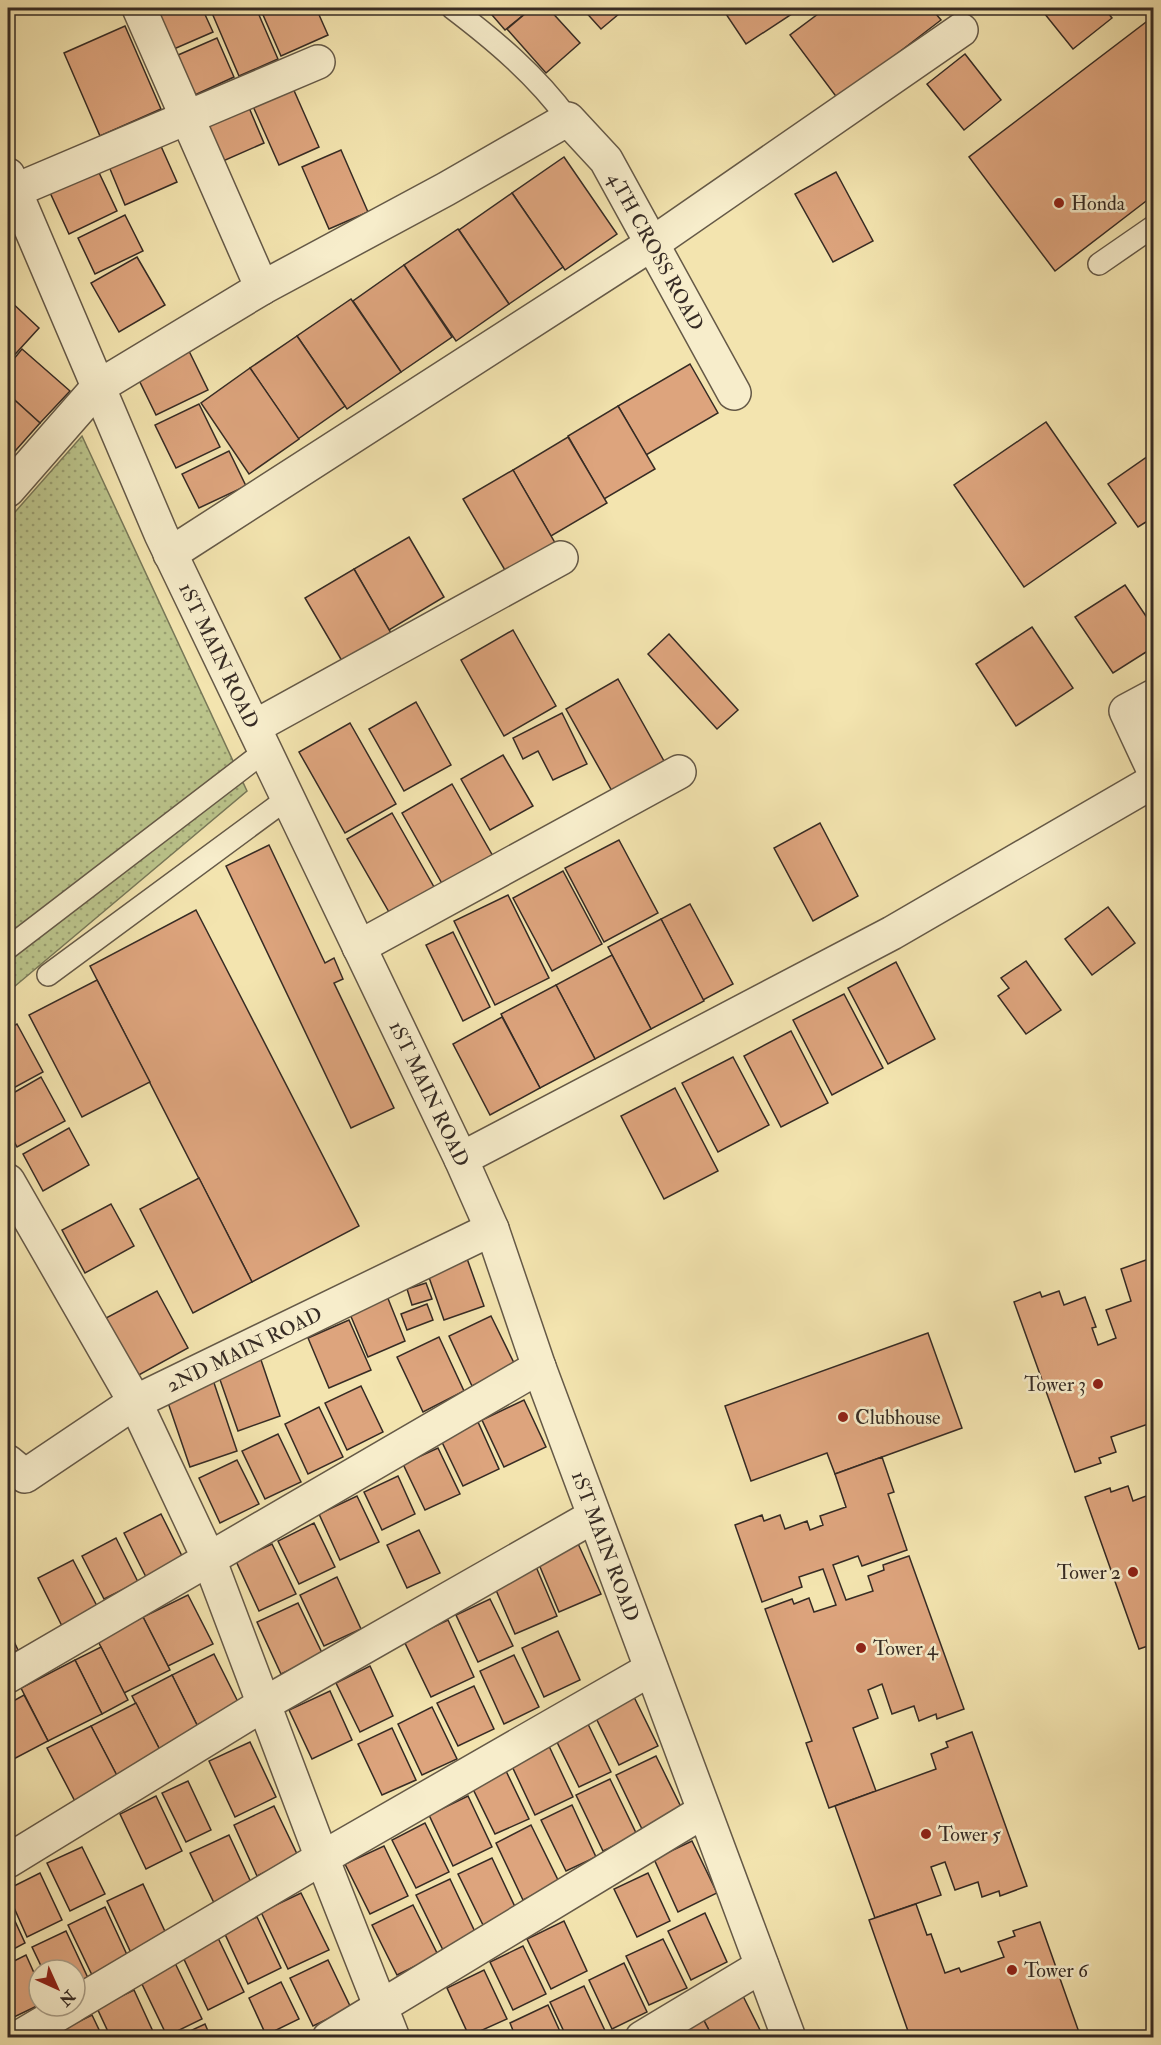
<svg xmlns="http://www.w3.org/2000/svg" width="1161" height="2045" font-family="'IM FELL Double Pica',serif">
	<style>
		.grass { fill: url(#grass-dots); stroke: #787858; stroke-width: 1.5 }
		.building { fill: #dda47d; stroke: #362b24; stroke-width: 1.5 }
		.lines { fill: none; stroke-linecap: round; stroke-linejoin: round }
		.service-casing { stroke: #655947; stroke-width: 24 }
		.minor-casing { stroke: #655947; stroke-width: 36 }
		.service { stroke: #f7edcb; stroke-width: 21 }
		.minor { stroke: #f7edcb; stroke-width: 33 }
		.poi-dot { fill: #8f2418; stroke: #f7edcb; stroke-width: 2 }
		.labels { text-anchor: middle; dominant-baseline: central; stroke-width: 5; stroke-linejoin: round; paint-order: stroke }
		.poi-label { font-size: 20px; fill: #362b24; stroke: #f7edcb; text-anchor: start }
		.street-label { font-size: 20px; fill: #362b24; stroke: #f7edcb }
	</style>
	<defs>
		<pattern id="grass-dots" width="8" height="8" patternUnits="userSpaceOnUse" patternTransform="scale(1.5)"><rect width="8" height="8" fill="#bbc48b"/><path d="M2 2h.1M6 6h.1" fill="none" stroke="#999f71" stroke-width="1.8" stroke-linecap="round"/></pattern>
	</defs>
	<rect width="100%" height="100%" fill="#f3e4af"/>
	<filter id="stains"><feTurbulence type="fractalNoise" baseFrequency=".00333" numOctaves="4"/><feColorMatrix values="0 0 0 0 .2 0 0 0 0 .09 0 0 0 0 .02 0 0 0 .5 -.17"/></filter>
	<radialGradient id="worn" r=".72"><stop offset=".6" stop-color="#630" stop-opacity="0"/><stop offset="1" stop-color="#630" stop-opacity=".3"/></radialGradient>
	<path class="grass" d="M 82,436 L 247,791 L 8,992 L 8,520 Z"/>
	<g class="building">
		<path d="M 151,8 L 202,8 L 213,32 L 167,52 Z"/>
		<path d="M 226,8 L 256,8 L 278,59 L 239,76 L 212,13 Z"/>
		<path d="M 260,8 L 316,8 L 328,35 L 281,56 Z"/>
		<path d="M 486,8 L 532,8 L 505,30 Z"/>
		<path d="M 532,8 L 548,8 L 580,43 L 546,73 L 507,29 Z"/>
		<path d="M 582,8 L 626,8 L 601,29 Z"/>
		<path d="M 722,8 L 801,8 L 746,44 Z"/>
		<path d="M 826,8 L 931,8 L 941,20 L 838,99 L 790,35 Z"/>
		<path d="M 1040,8 L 1104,8 L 1112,18 L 1073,49 Z"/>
		<path d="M 1154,16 L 1154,195 L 1055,271 L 969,157 Z"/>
		<path d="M 125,26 L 161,109 L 100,136 L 64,53 Z"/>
		<path d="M 217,38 L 234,77 L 186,99 L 169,59 Z"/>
		<path d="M 965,54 L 1001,100 L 964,130 L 927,84 Z"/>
		<path d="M 292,86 L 319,147 L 279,165 L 252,104 Z"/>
		<path d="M 247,103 L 264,143 L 214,165 L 197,125 Z"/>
		<path d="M 156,135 L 177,182 L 125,205 L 105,157 Z"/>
		<path d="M 341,150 L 368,212 L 329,229 L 302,167 Z"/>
		<path d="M 564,157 L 617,234 L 565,270 L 512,193 Z"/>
		<path d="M 94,162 L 117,211 L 69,234 L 47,186 Z"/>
		<path d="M 836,172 L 873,241 L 833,262 L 795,194 Z"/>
		<path d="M 512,193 L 563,267 L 509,304 L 459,230 Z"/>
		<path d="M 125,215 L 143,251 L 95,274 L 78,238 Z"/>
		<path d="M 458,229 L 509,304 L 456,341 L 404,265 Z"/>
		<path d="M 137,257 L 165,305 L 119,332 L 91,283 Z"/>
		<path d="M 404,265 L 452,337 L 401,372 L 353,301 Z"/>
		<path d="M 8,299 L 39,328 L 8,362 Z"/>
		<path d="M 351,299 L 401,372 L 347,409 L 297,336 Z"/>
		<path d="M 297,336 L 345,406 L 298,439 L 250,368 Z"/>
		<path d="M 22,349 L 70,391 L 40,423 L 8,394 L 8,366 Z"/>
		<path d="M 188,349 L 208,390 L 156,415 L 136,374 Z"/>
		<path d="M 690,364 L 718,413 L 646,455 L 618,406 Z"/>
		<path d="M 250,368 L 299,439 L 249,474 L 201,403 Z"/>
		<path d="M 8,394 L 40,423 L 8,459 Z"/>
		<path d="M 199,404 L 220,447 L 176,468 L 155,425 Z"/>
		<path d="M 618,406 L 655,469 L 604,499 L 568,436 Z"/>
		<path d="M 1046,422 L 1116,523 L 1024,587 L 954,485 Z"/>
		<path d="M 568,437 L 607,503 L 551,536 L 513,470 Z"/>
		<path d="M 229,451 L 246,486 L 199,508 L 182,474 Z"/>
		<path d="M 1154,452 L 1154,517 L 1138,527 L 1108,484 Z"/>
		<path d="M 513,470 L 558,548 L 509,577 L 463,499 Z"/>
		<path d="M 409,537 L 444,597 L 389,630 L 354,569 Z"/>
		<path d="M 354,569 L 391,633 L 342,661 L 305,598 Z"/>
		<path d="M 1125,585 L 1154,628 L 1154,647 L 1113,673 L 1075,617 Z"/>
		<path d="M 1032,627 L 1073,688 L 1016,726 L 976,664 Z"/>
		<path d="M 513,630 L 556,706 L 504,736 L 461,660 Z"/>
		<path d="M 669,634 L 738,710 L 717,729 L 648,654 Z"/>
		<path d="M 618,679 L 664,761 L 612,791 L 566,709 Z"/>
		<path d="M 416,702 L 451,765 L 404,791 L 369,729 Z"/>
		<path d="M 562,713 L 587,764 L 553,780 L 538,751 L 523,759 L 513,738 Z"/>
		<path d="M 350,723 L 396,804 L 345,833 L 299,752 Z"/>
		<path d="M 503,755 L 533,806 L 490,830 L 461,779 Z"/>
		<path d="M 452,784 L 494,858 L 444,887 L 402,813 Z"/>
		<path d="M 392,813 L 438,894 L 393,919 L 347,839 Z"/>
		<path d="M 820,823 L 858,896 L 813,921 L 774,848 Z"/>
		<path d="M 619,840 L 658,913 L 604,942 L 565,868 Z"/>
		<path d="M 269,845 L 325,963 L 334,958 L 343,979 L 334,983 L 394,1108 L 351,1128 L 226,866 Z"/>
		<path d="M 563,871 L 602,944 L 552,971 L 513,898 Z"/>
		<path d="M 508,895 L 549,978 L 495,1005 L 454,921 Z"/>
		<path d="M 690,904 L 733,984 L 703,1000 L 661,919 Z"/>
		<path d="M 1108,907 L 1135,943 L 1092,975 L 1065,939 Z"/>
		<path d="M 196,910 L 359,1226 L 252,1282 L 90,966 Z"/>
		<path d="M 661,919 L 704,1001 L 651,1029 L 608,947 Z"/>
		<path d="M 453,932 L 490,1007 L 463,1021 L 426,945 Z"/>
		<path d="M 612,955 L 651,1029 L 595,1059 L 556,985 Z"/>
		<path d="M 1026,961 L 1061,1010 L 1026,1034 L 998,996 L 1009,988 L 1001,978 Z"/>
		<path d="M 896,962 L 935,1039 L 888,1064 L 848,988 Z"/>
		<path d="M 97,980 L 150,1082 L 82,1117 L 29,1015 Z"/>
		<path d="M 556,985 L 595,1059 L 540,1088 L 501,1014 Z"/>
		<path d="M 844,994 L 883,1068 L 832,1095 L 793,1020 Z"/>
		<path d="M 502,1017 L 540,1088 L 490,1115 L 453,1044 Z"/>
		<path d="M 17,1024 L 43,1072 L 8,1091 L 8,1029 Z"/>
		<path d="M 791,1031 L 828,1103 L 781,1127 L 744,1056 Z"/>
		<path d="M 733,1057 L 769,1125 L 718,1152 L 682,1083 Z"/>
		<path d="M 41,1077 L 65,1121 L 17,1147 L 8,1130 L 8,1096 Z"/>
		<path d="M 675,1088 L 718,1171 L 664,1199 L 621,1116 Z"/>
		<path d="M 69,1128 L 89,1165 L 43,1191 L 23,1154 Z"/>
		<path d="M 199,1178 L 252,1282 L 193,1313 L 140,1209 Z"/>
		<path d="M 111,1204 L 134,1246 L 85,1273 L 62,1230 Z"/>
		<path d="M 465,1253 L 484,1306 L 444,1320 L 425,1266 Z"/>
		<path d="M 1154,1257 L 1154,1422 L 1111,1437 L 1116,1452 L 1099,1458 L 1101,1463 L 1075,1472 L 1014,1302 L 1040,1292 L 1042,1297 L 1059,1291 L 1064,1305 L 1085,1297 L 1096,1327 L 1092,1328 L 1098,1345 L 1116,1338 L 1106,1310 L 1131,1301 L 1121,1269 Z"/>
		<path d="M 426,1283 L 432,1299 L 412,1305 L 407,1289 Z"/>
		<path d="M 157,1291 L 188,1348 L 137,1376 L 106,1318 Z"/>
		<path d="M 385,1291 L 405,1341 L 368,1357 L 347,1307 Z"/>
		<path d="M 427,1304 L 433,1320 L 407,1330 L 401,1314 Z"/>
		<path d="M 491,1316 L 515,1365 L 472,1386 L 449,1336 Z"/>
		<path d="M 349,1320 L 371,1370 L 329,1388 L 308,1338 Z"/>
		<path d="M 928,1333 L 962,1428 L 835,1474 L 827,1453 L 751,1481 L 725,1406 Z"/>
		<path d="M 439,1337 L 464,1391 L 423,1412 L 397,1357 Z"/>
		<path d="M 261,1360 L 280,1416 L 238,1431 L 218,1374 Z"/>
		<path d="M 211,1374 L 237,1451 L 190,1467 L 164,1391 Z"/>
		<path d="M 361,1386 L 383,1432 L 347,1450 L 325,1403 Z"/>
		<path d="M 524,1400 L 546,1447 L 504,1467 L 482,1420 Z"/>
		<path d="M 319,1407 L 343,1457 L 308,1474 L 285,1424 Z"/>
		<path d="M 478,1422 L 499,1469 L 463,1486 L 441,1440 Z"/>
		<path d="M 278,1434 L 301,1482 L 265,1499 L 242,1451 Z"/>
		<path d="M 438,1448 L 460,1494 L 425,1510 L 403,1464 Z"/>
		<path d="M 882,1457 L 894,1492 L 888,1494 L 907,1550 L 862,1566 L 858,1556 L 833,1565 L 846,1600 L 873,1591 L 868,1576 L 884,1570 L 883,1565 L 909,1556 L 964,1709 L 937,1719 L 936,1714 L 919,1721 L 914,1706 L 892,1714 L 882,1684 L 868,1690 L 878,1718 L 853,1728 L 876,1791 L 829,1808 L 806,1743 L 812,1741 L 765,1609 L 792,1599 L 794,1604 L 809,1598 L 814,1612 L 836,1605 L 823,1569 L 799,1577 L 802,1587 L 762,1602 L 735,1525 L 762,1515 L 764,1521 L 780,1515 L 785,1529 L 807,1521 L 810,1530 L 823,1525 L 820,1516 L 846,1507 L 835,1474 Z"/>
		<path d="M 237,1460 L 259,1504 L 220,1523 L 199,1478 Z"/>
		<path d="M 398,1476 L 415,1514 L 382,1530 L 364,1492 Z"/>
		<path d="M 1128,1486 L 1133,1501 L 1154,1493 L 1154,1644 L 1139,1649 L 1085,1497 L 1110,1488 L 1111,1492 Z"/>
		<path d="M 357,1496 L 379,1542 L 340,1560 L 319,1514 Z"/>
		<path d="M 161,1514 L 183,1558 L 146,1577 L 124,1533 Z"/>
		<path d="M 314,1523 L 335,1567 L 299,1584 L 278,1541 Z"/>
		<path d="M 419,1530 L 440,1573 L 407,1588 L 387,1545 Z"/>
		<path d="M 575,1537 L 601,1594 L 559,1612 L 535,1555 Z"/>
		<path d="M 116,1538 L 138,1582 L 104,1599 L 82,1556 Z"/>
		<path d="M 272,1544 L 296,1594 L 259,1611 L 236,1561 Z"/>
		<path d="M 73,1560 L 98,1608 L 62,1626 L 38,1578 Z"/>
		<path d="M 534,1562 L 557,1616 L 515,1634 L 492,1581 Z"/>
		<path d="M 337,1577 L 361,1629 L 324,1646 L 300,1595 Z"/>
		<path d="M 188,1595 L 213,1644 L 168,1666 L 143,1617 Z"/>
		<path d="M 490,1599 L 513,1646 L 478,1662 L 456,1615 Z"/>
		<path d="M 298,1603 L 323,1655 L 281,1674 L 257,1622 Z"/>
		<path d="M 143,1617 L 170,1670 L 124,1693 L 98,1641 Z"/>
		<path d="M 448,1620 L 474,1677 L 431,1697 L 404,1641 Z"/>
		<path d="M 8,1629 L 18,1650 L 8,1656 Z"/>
		<path d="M 558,1631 L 580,1680 L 544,1697 L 522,1648 Z"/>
		<path d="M 101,1647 L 128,1700 L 102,1714 L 75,1660 Z"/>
		<path d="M 214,1654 L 239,1704 L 197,1725 L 172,1675 Z"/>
		<path d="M 514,1655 L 539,1707 L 504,1724 L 480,1671 Z"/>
		<path d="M 75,1660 L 102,1714 L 48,1741 L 21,1688 Z"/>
		<path d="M 370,1666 L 393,1716 L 360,1732 L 336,1683 Z"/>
		<path d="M 172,1675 L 201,1733 L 162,1754 L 132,1696 Z"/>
		<path d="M 474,1686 L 494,1729 L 458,1746 L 437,1703 Z"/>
		<path d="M 330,1691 L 352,1740 L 312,1759 L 289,1710 Z"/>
		<path d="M 24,1695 L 48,1741 L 8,1762 L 8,1704 Z"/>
		<path d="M 633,1695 L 658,1746 L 619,1765 L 594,1714 Z"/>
		<path d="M 136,1703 L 162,1754 L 117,1776 L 91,1726 Z"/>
		<path d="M 432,1707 L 457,1759 L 422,1775 L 398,1724 Z"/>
		<path d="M 587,1722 L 611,1772 L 579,1787 L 555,1738 Z"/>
		<path d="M 91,1726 L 122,1785 L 78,1807 L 47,1748 Z"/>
		<path d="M 392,1728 L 416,1780 L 382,1795 L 358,1744 Z"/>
		<path d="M 972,1732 L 1027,1886 L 1000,1896 L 999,1891 L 982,1897 L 978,1882 L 955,1890 L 945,1862 L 931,1867 L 941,1895 L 875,1918 L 835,1806 L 936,1769 L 931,1754 L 948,1747 L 946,1742 Z"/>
		<path d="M 250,1742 L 276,1797 L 235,1817 L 209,1761 Z"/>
		<path d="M 548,1744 L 573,1797 L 535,1815 L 510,1762 Z"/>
		<path d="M 656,1756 L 682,1809 L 642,1829 L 616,1775 Z"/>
		<path d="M 506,1771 L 529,1819 L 495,1834 L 472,1787 Z"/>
		<path d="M 610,1779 L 637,1835 L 603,1851 L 576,1795 Z"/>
		<path d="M 188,1781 L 211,1830 L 186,1842 L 162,1793 Z"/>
		<path d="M 156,1796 L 182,1851 L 146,1869 L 120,1814 Z"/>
		<path d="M 468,1796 L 492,1847 L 453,1866 L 429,1815 Z"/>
		<path d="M 572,1805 L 596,1857 L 566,1871 L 541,1820 Z"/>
		<path d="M 274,1806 L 298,1856 L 257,1876 L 234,1825 Z"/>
		<path d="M 425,1823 L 449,1872 L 416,1888 L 392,1840 Z"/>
		<path d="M 531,1825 L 559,1882 L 523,1900 L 496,1843 Z"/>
		<path d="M 229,1835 L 254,1889 L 216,1907 L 190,1853 Z"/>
		<path d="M 692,1841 L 717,1893 L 678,1912 L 654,1859 Z"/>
		<path d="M 384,1846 L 408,1896 L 370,1914 L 345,1864 Z"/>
		<path d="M 82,1847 L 105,1894 L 70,1911 L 47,1863 Z"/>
		<path d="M 492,1858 L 517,1911 L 484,1927 L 458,1874 Z"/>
		<path d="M 40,1873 L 62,1920 L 27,1937 L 8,1894 L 8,1889 Z"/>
		<path d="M 648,1873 L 670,1921 L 637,1937 L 614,1889 Z"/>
		<path d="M 450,1879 L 476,1934 L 443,1950 L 416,1895 Z"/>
		<path d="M 143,1884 L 168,1938 L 132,1955 L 107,1901 Z"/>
		<path d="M 301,1893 L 329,1950 L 288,1969 L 261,1912 Z"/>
		<path d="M 916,1904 L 927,1935 L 931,1934 L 945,1973 L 959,1968 L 961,1972 L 1004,1957 L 998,1942 L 1015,1936 L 1013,1931 L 1040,1922 L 1081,2038 L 917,2038 L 915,2032 L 909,2034 L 869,1920 Z"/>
		<path d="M 413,1905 L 438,1955 L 397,1975 L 372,1925 Z"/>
		<path d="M 8,1906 L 25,1943 L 8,1952 Z"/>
		<path d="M 105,1907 L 128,1957 L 92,1975 L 68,1925 Z"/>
		<path d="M 705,1913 L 727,1962 L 691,1980 L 668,1931 Z"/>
		<path d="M 257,1917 L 281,1968 L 248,1984 L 224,1932 Z"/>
		<path d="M 564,1921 L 587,1971 L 551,1989 L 527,1939 Z"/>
		<path d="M 66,1931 L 88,1978 L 75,1984 L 75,1970 L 43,1970 L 32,1947 Z"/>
		<path d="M 218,1938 L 244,1992 L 208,2010 L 182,1955 Z"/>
		<path d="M 663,1939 L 687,1988 L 649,2005 L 626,1956 Z"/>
		<path d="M 523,1946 L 546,1994 L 513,2010 L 490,1962 Z"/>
		<path d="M 26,1955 L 39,1984 L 39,2005 L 12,2018 L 8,2009 L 8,1964 Z"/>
		<path d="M 328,1960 L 351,2008 L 313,2026 L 290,1978 Z"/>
		<path d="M 175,1963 L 202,2019 L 167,2036 L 140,1980 Z"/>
		<path d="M 624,1963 L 647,2012 L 612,2029 L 589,1980 Z"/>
		<path d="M 484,1970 L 507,2019 L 469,2036 L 447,1988 Z"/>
		<path d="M 281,1982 L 299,2019 L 266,2035 L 249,1998 Z"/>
		<path d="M 584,1986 L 608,2037 L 607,2038 L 567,2038 L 550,2002 Z"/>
		<path d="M 134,1990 L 156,2038 L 111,2038 L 97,2008 Z"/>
		<path d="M 741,1992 L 764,2038 L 713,2038 L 700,2013 Z"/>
		<path d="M 548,2005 L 563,2038 L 516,2038 L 510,2023 Z"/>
		<path d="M 700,2013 L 713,2038 L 657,2038 Z"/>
		<path d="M 92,2015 L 103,2038 L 50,2038 L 50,2036 Z"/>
		<path d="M 205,2024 L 211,2038 L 175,2038 Z"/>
	</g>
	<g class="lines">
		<g class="service-casing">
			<g id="service">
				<path d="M 452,8 C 494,40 536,75 568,119"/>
				<path d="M 1099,264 L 1154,226"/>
				<path d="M 8,948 L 265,751"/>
				<path d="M 48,975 L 288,798"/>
			</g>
		</g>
		<g class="minor-casing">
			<g id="minor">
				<path d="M 139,8 L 262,288"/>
				<path id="s1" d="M 8,175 L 161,534 L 461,1159 L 492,1229 L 539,1367 L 789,2038"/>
				<path d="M 14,191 L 318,62"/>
				<path id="s2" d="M 8,490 L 98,387 L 262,288 L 446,189 L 568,119 L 606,160 L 734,393"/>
				<path d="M 170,554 L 653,243 L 961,30"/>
				<path d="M 1154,696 L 1126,711 L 1154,771"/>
				<path d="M 254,727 L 561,558"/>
				<path d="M 359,947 L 679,772"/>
				<path d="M 461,1159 L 892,933 L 1154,781"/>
				<path d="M 8,1181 L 135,1402 L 209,1559 L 322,1858 L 393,2038"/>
				<path id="s3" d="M 8,1462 L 25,1476 L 135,1402 L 492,1229"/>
				<path d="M 8,1676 L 539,1367"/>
				<path d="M 8,1861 L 264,1704 L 594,1516"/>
				<path d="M 75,2004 L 322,1858 L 651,1669"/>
				<path d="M 18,2038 L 72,2006"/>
				<path d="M 329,2038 L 704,1811"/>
				<path d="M 642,2038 L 762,1966"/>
			</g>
		</g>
		<use href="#service" class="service"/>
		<use href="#minor" class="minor"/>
	</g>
	<g class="poi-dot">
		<circle cx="1059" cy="203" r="6"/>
		<circle cx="1098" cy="1384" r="6"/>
		<circle cx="843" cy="1417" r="6"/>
		<circle cx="1133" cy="1572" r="6"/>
		<circle cx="861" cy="1648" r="6"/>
		<circle cx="926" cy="1834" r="6"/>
		<circle cx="1012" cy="1970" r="6"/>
	</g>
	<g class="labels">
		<g class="poi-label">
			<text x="1071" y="203">Honda</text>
			<text x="1086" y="1384" text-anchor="end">Tower 3</text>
			<text x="855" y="1417">Clubhouse</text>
			<text x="1121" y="1572" text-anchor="end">Tower 2</text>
			<text x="873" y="1648">Tower 4</text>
			<text x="938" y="1834">Tower 5</text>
			<text x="1024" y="1970">Tower 6</text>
		</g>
		<g class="street-label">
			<text stroke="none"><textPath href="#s2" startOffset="838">4TH CROSS ROAD</textPath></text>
			<text stroke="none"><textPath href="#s1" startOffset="525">1ST MAIN ROAD</textPath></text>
			<text stroke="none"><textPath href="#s1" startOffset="1011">1ST MAIN ROAD</textPath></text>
			<text stroke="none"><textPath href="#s3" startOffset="276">2ND MAIN ROAD</textPath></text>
			<text stroke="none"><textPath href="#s1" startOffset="1497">1ST MAIN ROAD</textPath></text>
		</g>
	</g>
	<rect width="1161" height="2045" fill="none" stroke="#f3e4af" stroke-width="30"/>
	<rect x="9" y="9" width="1143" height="2027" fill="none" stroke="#362b24" stroke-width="3"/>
	<rect x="15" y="15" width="1131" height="2015" fill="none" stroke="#362b24" stroke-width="1.5"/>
	<g transform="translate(57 1988) rotate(135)"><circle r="28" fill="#f7edcb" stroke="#aa9f88" stroke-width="1.5"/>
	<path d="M0-4.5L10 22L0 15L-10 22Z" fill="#8f2418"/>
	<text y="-9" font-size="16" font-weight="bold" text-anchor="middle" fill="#362b24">N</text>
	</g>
	<rect width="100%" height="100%" filter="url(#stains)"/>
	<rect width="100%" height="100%" fill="url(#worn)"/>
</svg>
